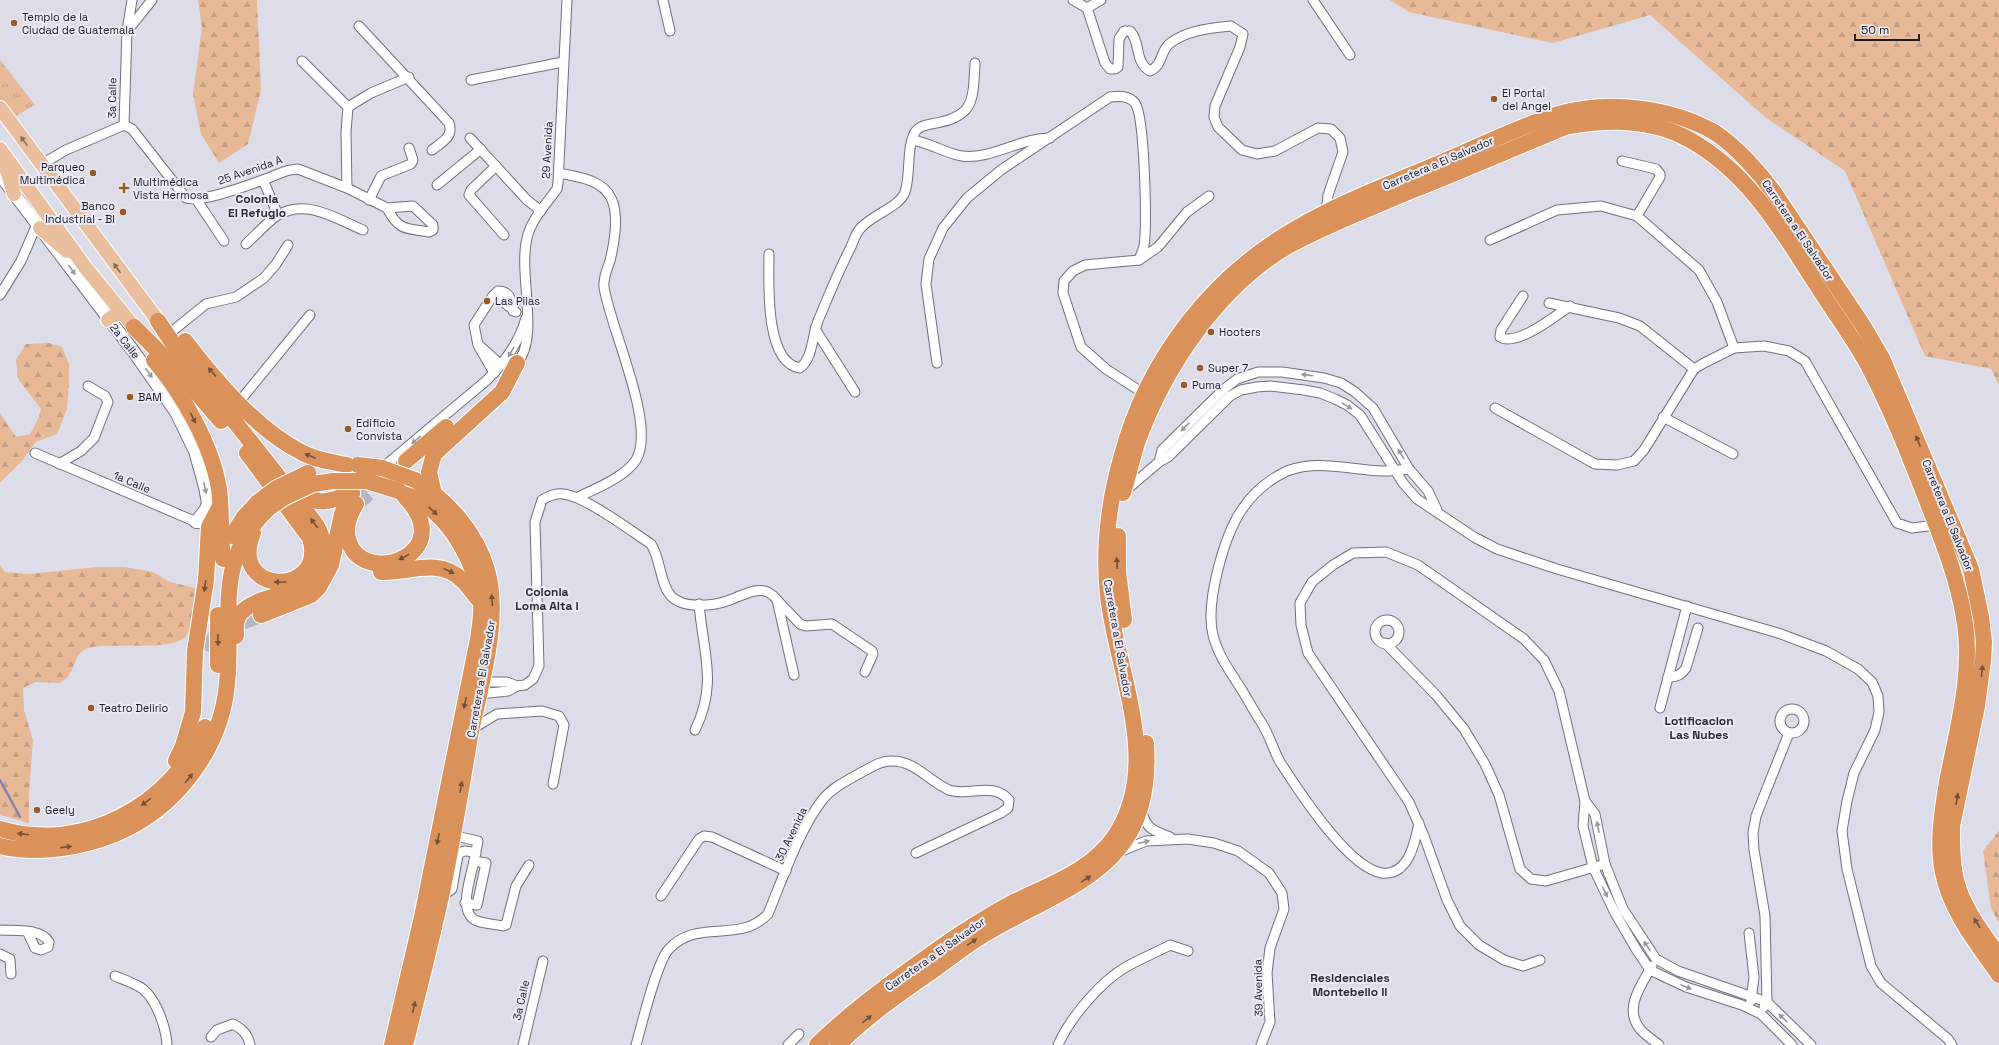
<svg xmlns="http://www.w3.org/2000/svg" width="1999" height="1045" font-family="'Space Grotesk',sans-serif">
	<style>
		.forest { fill: url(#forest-firs) }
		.park { fill: url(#park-tufts) }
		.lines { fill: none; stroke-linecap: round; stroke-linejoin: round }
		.stream { stroke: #8680b2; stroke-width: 2.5 }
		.highway-tunnel { stroke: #b6b6c2; stroke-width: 16; stroke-dasharray: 16 8; stroke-linecap: butt }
		.street-casing { stroke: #71707c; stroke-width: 11 }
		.secondary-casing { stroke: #71707c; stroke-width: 14 }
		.primary-casing { stroke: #fff; stroke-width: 16 }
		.highway-casing { stroke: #fff; stroke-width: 18 }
		.street { stroke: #fff; stroke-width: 9 }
		.secondary { stroke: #fff; stroke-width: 12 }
		.primary { stroke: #e9be9c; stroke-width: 14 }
		.highway { stroke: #da925a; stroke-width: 16 }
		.highway-bridge-casing { stroke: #fff; stroke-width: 18; stroke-linecap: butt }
		.highway-bridge { stroke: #da925a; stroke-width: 16 }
		.oneway { fill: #826d5e }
		.oneway2 { fill: #99999b }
		.oneway3 { fill: #71513b }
		.poi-dot { fill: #9a5a23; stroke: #ebeaf7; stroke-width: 1.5 }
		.labels { text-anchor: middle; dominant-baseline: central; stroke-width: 4; stroke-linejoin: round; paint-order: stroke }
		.poi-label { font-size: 11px; fill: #1c1c21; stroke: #ebeaf7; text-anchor: start }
		.street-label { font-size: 11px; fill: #1c1c21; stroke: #ebeaf7 }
		.neighbourhood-label { font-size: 12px; font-weight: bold; fill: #2c2b35; stroke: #ebeaf7 }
	</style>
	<defs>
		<pattern id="forest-firs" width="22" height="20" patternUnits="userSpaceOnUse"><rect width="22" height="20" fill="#e7b997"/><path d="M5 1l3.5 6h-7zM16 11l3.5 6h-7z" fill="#c69e82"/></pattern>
		<pattern id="park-tufts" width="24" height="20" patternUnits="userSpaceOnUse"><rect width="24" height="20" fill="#e7b997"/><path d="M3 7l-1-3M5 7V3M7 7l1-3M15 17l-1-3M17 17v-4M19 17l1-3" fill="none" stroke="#c69e82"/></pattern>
	</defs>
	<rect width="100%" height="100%" fill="#ddddea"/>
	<g class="forest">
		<path d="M 198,0 L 257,0 L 261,90 L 248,144 L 219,163 L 201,134 L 193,94 L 202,27 Z"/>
		<path d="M 1390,0 L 1999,0 L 1999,385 L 1991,369 L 1925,356 L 1845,171 L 1765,117 L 1650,15 L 1553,43 L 1409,12 Z"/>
		<path d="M 49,343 L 62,347 L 69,364 L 69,386 L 67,409 L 57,434 L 36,442 L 22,461 L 0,483 L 0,413 L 16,437 L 30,434 L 39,417 L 41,409 L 18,379 L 16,360 L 26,344 Z"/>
		<path d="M 0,565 L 5,572 L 28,574 L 97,567 L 125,567 L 153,572 L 170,582 L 195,588 C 193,602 193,620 188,633 C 180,654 109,641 88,648 C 75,653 76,665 69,675 C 67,678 63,681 60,683 L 36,682 L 23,688 L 24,710 L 33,740 L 29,796 L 29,823 L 0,815 Z"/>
		<path d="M 1999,831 L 1999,923 L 1991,908 L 1983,851 Z"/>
	</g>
	<path class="park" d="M 0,60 L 35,105 L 9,120 L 0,108 Z"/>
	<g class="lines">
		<path class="stream" d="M 0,780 L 20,817"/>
		<g class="highway-tunnel">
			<path d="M 356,504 L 386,477"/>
			<path d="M 205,650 C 217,630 240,622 261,615"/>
		</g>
		<g class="street-casing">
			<g id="street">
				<path d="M 663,0 L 670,31"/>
				<path d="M 1073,0 L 1087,8 L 1105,63 L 1110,69 L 1115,69 L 1118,67 L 1119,39 L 1124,31 L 1130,31 C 1141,42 1134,62 1150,71 C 1163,65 1160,52 1169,44 C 1186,30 1211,28 1231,26 L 1243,34 L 1240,47 L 1215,106 L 1214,117 L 1218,127 L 1242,150 L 1257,154 L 1275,151 L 1318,128 L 1331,129 L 1340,138 L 1343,152 L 1328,195 L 1326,212"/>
				<path d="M 1313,0 L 1350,55"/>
				<path d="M 1087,8 L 1101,0"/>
				<path d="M 359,26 L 449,123 C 454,137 442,142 432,150"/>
				<path d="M 128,30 L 152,0"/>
				<path d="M 302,61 L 348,107 L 346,132 L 347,188"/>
				<path d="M 471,80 L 563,62"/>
				<path d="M 348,107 L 371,93 L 409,77"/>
				<path d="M 124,125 L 132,129 L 186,198 C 202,203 246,186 263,180 C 275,176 285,169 298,169 L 347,188 L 387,208 L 413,206 L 433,225 L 433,230 L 429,232 C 405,228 399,231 387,208"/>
				<path d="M 124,125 L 127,31 L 132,0"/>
				<path d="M 470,138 L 527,200 L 541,211"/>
				<path d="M 913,140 C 930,143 947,154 962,156 C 989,160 1021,138 1050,138"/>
				<path d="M 1622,161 L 1656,169 L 1660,174 L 1660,177 L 1637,216"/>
				<path d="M 42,164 L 66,150 L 124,125"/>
				<path d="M 496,166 L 471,190 L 469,195 L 504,235"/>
				<path d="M 559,173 C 577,177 602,179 611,198 C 620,215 614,244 610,261 C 607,269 603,278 604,287 C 610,328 657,425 636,460 C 625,477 595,489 578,497"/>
				<path d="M 263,180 L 278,215"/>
				<path d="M 437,185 L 481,149"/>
				<path d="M 196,199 L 224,241"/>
				<path d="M 369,200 L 381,176 L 411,164 L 413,160 L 409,148"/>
				<path d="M 1490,240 L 1557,210 L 1601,206 L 1637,216 L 1699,270 L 1717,302 L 1734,348"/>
				<path d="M 246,244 C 256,235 267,222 278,215 C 306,198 337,219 363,230"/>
				<path d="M 769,254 C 769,280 764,363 800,368 C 813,358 812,336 818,321 C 828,297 838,272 850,249 C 853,243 855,235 859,230 C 870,215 899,208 905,192 C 911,173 906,149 915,132 C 918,127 925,125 931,124 C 974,117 973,103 975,63"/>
				<path d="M 0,295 L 21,261 L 37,224"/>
				<path d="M 494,295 L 516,312"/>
				<path d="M 1523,296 L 1501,330 L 1500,337 C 1517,347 1555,316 1570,306"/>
				<path d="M 1549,303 L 1619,318 L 1640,326 L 1694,369"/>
				<path d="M 175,329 L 206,304 L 236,297 L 264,278 L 276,264 L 288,245"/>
				<path d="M 815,329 L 855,392"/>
				<path d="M 480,346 L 501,365"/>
				<path d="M 517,363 C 540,338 518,274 527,238 C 531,220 546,204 557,189 L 558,183 L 567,0"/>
				<path d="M 937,363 L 926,284 L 929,259 L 943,228 L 967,198 L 1001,170 L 1110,97 C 1118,96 1129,95 1135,103 C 1145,117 1147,226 1144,246 C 1143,251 1140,256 1139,260"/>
				<path d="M 494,373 L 478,345 L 474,325 L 492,297 L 498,291 C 510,291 512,301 513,311"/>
				<path d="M 1143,393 L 1106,369 L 1081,347 L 1063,293 L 1064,281 L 1073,271 L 1085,265 L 1139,260 L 1158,247 L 1187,212 L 1209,196"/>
				<path d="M 239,402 L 310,315"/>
				<path d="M 1495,408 L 1595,464 L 1617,465 L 1634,461 L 1644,450 L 1694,369 L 1704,363 L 1734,348 L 1764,346 L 1789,351 L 1805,361 L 1897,523 L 1912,528 L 1936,525"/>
				<path d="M 1663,417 L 1733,454"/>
				<path d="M 35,453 L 201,524"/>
				<path d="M 1159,462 L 1162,450 L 1223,390 L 1237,379 L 1258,372 L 1282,372 L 1324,378 L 1341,383 L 1355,392 L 1373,408 L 1409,469 L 1428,491 L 1437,510"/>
				<path d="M 59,464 L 81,451 L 94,438 L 108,402 L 105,396 L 88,386"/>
				<path d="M 381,469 L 487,380 C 505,362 519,343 526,318"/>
				<path d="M 1409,469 C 1401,470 1391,471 1382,471 C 1350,470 1318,459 1287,471 C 1270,479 1254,492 1243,508 C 1224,535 1205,603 1213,635 C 1218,655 1229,670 1240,687 C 1247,698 1253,710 1261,722 C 1269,734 1273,749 1280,762 C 1298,790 1348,868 1382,873 C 1409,876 1415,842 1419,823"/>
				<path d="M 1125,491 L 1159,462 L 1168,457 L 1230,396 L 1241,390 L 1257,387 L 1270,386 L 1304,390 L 1320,393 L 1335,399 L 1347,405 L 1360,415 L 1403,483 L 1417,499 L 1474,537 L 1497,549 L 1557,569 L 1778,633 L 1826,651 L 1858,669 L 1872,682 L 1878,696 L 1879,712 L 1875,730 L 1854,773 L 1847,801 L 1842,831 L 1847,869 L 1871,966 L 1881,983 L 1948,1039 L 1952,1045"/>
				<path d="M 777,600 L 800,624 L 806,626 L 832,624 L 872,651 L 873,654 L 865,672"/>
				<circle cx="1387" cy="632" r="12"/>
				<path d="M 1385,643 L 1436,695 L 1464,729 L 1485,764 L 1499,795 L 1520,869 L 1531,879 L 1546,881 L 1605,864"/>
				<path d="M 1668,677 C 1677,677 1681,675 1686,668 L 1698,628"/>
				<path d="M 481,682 L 507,682 L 517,686"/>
				<path d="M 479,694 L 508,691 L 517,686 L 525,685 L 533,679 L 539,666 L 535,522 L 542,500 C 549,496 555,493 563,494 C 585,496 631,531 651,544 C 661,560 660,584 671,596 C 683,609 712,606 727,601 C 745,595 763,581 777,600 L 794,675"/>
				<path d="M 1660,708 L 1687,606"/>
				<circle cx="1792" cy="721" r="12"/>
				<path d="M 472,729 L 497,714 L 542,711 L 559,716 L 564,725 L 553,784"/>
				<path d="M 695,730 C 718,684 703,652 699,604"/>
				<path d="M 1585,801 L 1595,814 L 1605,864 L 1623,909 L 1656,959 L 1678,971 L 1767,1002 L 1811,1045"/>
				<path d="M 1141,810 C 1147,829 1151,830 1170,837"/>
				<path d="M 453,832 L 460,837 L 478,841 L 474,861 L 486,863 L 477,905 L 465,903"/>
				<path d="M 1119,852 L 1146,841 L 1188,839 L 1214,843 L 1238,851 L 1269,873 L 1282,893 L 1284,909 L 1270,948 L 1267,973 L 1270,1022 L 1261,1045"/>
				<path d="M 474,861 C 471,876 458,911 475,920 C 483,924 495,924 503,926 L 506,925 L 516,886 L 529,865"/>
				<path d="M 442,891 L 448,892 L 452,889 L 458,855 C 463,849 468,851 476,853"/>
				<path d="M 661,896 L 699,839 L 704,836 L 712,837 L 786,871"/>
				<path d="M 0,930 C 15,931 41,928 49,942 L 48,947 L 41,950 L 35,948 L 28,933"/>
				<path d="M 1749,933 L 1754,977 L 1751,1001"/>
				<path d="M 0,954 L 10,959 L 11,974"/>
				<path d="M 1540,960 L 1523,966 L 1504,960 L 1479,945 L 1460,926 L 1447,900 L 1424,836 L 1409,802 L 1308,653 L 1301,625 L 1300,603 L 1312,582 L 1333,565 L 1353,553 L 1386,552 L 1418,565 L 1524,639 L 1544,660 L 1559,691 L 1585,801 L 1583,826 L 1593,867 L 1615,913 L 1636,949 L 1650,970 L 1686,987 L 1742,1005 L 1761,1014 L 1792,1045"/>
				<path d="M 1652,966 C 1642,984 1623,1008 1640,1029 C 1645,1035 1653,1040 1659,1045"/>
				<path d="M 115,976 C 122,979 131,982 138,986 C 155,994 166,1027 167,1045"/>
				<path d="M 1764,1007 L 1767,1002 L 1765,916 L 1754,850 L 1753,833 L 1756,816 L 1789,733"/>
				<path d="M 211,1037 L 217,1030 L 233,1024 C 242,1029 248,1034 250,1045"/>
				<path d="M 523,1045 L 543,961"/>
				<path d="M 636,1045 C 642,1024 656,965 668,950 C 697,917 738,945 768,914 C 782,880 800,828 823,799 C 833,787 848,780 862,772 C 872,767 882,760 893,761 C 915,761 930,782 949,790 C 969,797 993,781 1009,800 L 1008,808 L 1001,813 L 916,853"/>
				<path d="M 788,1045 L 799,1034"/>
				<path d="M 1058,1045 C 1070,1018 1100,982 1126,967 C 1140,959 1155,953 1170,945 L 1188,951"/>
			</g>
		</g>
		<g class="secondary-casing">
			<path id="secondary" d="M 0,175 L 134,352 L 176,412 L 195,451 L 205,487 L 208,503 L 206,509 L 196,522"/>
		</g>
		<g class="primary-casing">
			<g id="primary">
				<path d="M 0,108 L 158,321"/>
				<path d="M 0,149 L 85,267 L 134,327"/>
				<path d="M 4,161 L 14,194"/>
				<path d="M 40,228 L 67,251"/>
				<path d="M 108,320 L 121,311"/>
			</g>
		</g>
		<g class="highway-casing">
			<g id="highway">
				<path d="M 158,321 L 174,345 L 315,523 C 322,533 324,545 323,557 C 318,602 260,588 239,615 C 235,621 236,629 236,636"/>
				<path d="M 134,327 L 177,370 L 221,421"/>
				<path d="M 185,341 C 215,380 256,429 301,452 C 315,460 332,462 347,465"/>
				<path d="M 154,360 C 182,393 212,445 219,489 C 222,512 220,536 223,559"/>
				<path d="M 247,453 L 310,538 C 328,597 227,597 253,533"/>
				<path d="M 406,461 L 446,427"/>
				<path d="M 313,484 L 333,481"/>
				<path d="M 295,485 C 313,508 328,503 352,493"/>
				<path d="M 1123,493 C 1128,476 1132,460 1137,443 C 1164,368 1218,287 1288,246 C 1328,224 1371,208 1413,190 C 1464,170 1514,148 1565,127 C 1607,119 1651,118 1690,140 C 1749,173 1782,231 1818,287 C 1835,314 1855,340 1870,369 C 1893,413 1911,460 1929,506 C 1943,542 1958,580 1964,618 C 1974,672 1957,730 1947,782 C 1942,812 1937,843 1943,873 C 1951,912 1977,943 1999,975"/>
				<path d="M 434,494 L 429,472 L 434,454 L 502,392 L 517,363"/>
				<path d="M 356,504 C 349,516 344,528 349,542 C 364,588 460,554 405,497"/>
				<path d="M 232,536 L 244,517 L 258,502"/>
				<path d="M 1118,536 L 1118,571 L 1124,620"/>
				<path d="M 381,572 C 408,573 439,557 462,580 C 468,585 473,593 478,599"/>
				<path d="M 218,615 L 218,665"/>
				<path d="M 261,615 L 311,595 L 319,587 L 331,565 L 342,514 L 352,493"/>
				<path d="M 176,761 L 183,746 L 193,712 L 195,651 L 206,580 L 209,527 L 220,506"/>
				<path d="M 0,829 C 83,854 172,805 205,727"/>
				<path d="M 0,846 C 37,855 80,848 115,834 C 176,809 221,749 227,684 C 234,615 212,562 269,508"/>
				<path d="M 392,1045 L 422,917 L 478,639 C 480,627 482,614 481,602 C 476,566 454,524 423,503 C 416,498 407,495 399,491"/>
				<path d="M 405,1045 C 418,994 431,943 442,892 C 453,839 462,785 471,731 C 481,683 501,619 487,570 C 476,532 448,501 415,480"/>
				<path d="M 817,1045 C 845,1017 877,993 909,970 C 929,956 948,941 968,929 C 984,919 1000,909 1016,901 C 1051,884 1092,870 1115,836 C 1163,763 1117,674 1108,596 C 1103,549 1109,500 1122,455 C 1148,359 1211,277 1297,228 C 1343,201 1393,183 1442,162 C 1481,146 1519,126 1559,114 C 1608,100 1670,107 1714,132 C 1736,146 1760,173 1775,194 L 1862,324 L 1882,358 L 1971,569 L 1981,617 L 1984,642 L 1983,661 L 1977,706 L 1952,826 C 1952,846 1952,868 1958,887 C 1966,912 1984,935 1999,956"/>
				<path d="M 838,1045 C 866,1017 899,994 931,972 C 947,960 963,948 980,937 C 1069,883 1154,871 1146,743"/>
			</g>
		</g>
		<use href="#street" class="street"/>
		<use href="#secondary" class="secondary"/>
		<use href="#primary" class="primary"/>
		<use href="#highway" class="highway"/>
		<g class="highway-bridge-casing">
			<g id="highway-bridge">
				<path d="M 358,465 L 382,468 L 415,480"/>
				<path d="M 333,481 L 367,481 L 399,491"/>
				<path d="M 258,502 L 277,488 L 308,473"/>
				<path d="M 269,508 L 285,497 L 313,484"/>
			</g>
		</g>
		<use href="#highway-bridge" class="highway-bridge"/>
	</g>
	<defs><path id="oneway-solid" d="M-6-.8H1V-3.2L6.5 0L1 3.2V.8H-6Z"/></defs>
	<g class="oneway">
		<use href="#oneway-solid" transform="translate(24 141) rotate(-126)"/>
		<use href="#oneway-solid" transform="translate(117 268) rotate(-126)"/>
	</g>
	<g class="oneway2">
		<use href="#oneway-solid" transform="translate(72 270) rotate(54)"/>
		<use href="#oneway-solid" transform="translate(511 352) rotate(121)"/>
		<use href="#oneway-solid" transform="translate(149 373) rotate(55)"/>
		<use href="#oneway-solid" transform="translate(1307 375) rotate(-173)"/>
		<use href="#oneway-solid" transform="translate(1347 406) rotate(32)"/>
		<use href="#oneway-solid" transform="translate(1185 427) rotate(136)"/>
		<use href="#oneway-solid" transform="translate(416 440) rotate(140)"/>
		<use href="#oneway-solid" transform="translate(1401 454) rotate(-121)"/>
		<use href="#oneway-solid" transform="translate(205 488) rotate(78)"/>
		<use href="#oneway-solid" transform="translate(1598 827) rotate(-101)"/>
		<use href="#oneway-solid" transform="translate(1144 842) rotate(-13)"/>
		<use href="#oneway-solid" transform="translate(1605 892) rotate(65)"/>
		<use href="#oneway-solid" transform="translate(1647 946) rotate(-124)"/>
		<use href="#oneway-solid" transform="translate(1686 987) rotate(21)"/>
		<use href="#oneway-solid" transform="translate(1783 1018) rotate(-136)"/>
	</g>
	<g class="oneway3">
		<use href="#oneway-solid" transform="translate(212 372) rotate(-132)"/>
		<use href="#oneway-solid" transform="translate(193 418) rotate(64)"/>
		<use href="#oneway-solid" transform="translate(1918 441) rotate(-112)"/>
		<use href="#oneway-solid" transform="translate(310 456) rotate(-157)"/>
		<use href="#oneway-solid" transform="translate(433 511) rotate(43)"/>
		<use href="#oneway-solid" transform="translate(314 523) rotate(-127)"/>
		<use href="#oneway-solid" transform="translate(404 557) rotate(152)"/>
		<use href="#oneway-solid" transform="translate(1117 563) rotate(-92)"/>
		<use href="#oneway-solid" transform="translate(449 571) rotate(24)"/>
		<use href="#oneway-solid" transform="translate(280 582) rotate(180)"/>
		<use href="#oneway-solid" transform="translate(205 586) rotate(98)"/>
		<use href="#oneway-solid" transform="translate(492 600) rotate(-95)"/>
		<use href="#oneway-solid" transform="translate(218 640) rotate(89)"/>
		<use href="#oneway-solid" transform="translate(1982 671) rotate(-84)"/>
		<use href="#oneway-solid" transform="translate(465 703) rotate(102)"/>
		<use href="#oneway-solid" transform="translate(189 778) rotate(-51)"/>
		<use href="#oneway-solid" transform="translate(461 787) rotate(-80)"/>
		<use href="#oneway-solid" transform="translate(1957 799) rotate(-80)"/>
		<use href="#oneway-solid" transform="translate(146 802) rotate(144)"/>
		<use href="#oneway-solid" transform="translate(23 834) rotate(-173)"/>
		<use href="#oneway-solid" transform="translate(438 839) rotate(102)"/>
		<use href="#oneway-solid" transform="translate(66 847) rotate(-7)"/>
		<use href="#oneway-solid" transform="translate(1086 879) rotate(-32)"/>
		<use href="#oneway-solid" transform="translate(1977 923) rotate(-123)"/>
		<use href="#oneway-solid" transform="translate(972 942) rotate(-35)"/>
		<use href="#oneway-solid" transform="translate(414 1007) rotate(-77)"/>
		<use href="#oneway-solid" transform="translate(867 1019) rotate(-39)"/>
	</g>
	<g class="poi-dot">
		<circle cx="14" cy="23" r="4"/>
		<circle cx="1494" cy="99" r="4"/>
		<circle cx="93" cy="173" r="4"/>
		<path d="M122 182h4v4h4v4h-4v4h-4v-4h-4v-4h4z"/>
		<circle cx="123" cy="212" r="4"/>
		<circle cx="487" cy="301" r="4"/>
		<circle cx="1211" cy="332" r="4"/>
		<circle cx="1200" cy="368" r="4"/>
		<circle cx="1184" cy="385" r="4"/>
		<circle cx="130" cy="397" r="4"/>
		<circle cx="348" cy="429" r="4"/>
		<circle cx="91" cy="708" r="4"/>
		<circle cx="37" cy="810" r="4"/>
	</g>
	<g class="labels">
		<g class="poi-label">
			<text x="22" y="17">Templo de la<tspan x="22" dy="13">Ciudad de Guatemala</tspan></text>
			<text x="1502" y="93">El Portal<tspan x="1502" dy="13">del Angel</tspan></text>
			<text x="85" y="167" text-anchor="end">Parqueo<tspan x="85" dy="13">Multimédica</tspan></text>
			<text x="133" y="182">Multimédica<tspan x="133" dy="13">Vista Hermosa</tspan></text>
			<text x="115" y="206" text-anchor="end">Banco<tspan x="115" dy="13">Industrial - BI</tspan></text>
			<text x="495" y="301">Las Pilas</text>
			<text x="1219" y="332">Hooters</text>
			<text x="1208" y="368">Super 7</text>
			<text x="1192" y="385">Puma</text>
			<text x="138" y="397">BAM</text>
			<text x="356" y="423">Edificio<tspan x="356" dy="13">Convista</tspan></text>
			<text x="99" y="708">Teatro Delirio</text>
			<text x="45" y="810">Geely</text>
		</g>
		<g class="street-label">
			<text transform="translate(112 98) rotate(-89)">3a Calle</text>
			<text transform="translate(547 150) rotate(-87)">29 Avenida</text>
			<text transform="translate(1438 163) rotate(-23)">Carretera a El Salvador</text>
			<text transform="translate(250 170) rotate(-19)">25 Avenida A</text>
			<text transform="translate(1798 230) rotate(56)">Carretera a El Salvador</text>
			<text transform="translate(125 341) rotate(52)">2a Calle</text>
			<text transform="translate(132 482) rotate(23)">1a Calle</text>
			<text transform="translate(1948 515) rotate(68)">Carretera a El Salvador</text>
			<text transform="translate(1118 638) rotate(80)">Carretera a El Salvador</text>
			<text transform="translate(481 679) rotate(-80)">Carretera a El Salvador</text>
			<text transform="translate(791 834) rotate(-64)">30 Avenida</text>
			<text transform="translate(935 954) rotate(-35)">Carretera a El Salvador</text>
			<text transform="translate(1258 988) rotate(-91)">39 Avenida</text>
			<text transform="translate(521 1000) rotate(-77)">3a Calle</text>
		</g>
		<g class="neighbourhood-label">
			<text x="257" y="199">Colonia<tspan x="257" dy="14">El Refugio</tspan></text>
			<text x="547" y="592">Colonia<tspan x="547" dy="14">Loma Alta I</tspan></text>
			<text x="1699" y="721">Lotificacion<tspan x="1699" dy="14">Las Nubes</tspan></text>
			<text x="1350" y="978">Residenciales<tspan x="1350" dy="14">Montebello II</tspan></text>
		</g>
	</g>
	<path d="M1855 34v6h64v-6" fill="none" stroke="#1c1c21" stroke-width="2"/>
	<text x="1861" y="34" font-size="12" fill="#1c1c21" stroke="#ebeaf7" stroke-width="3" paint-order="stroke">50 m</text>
</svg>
